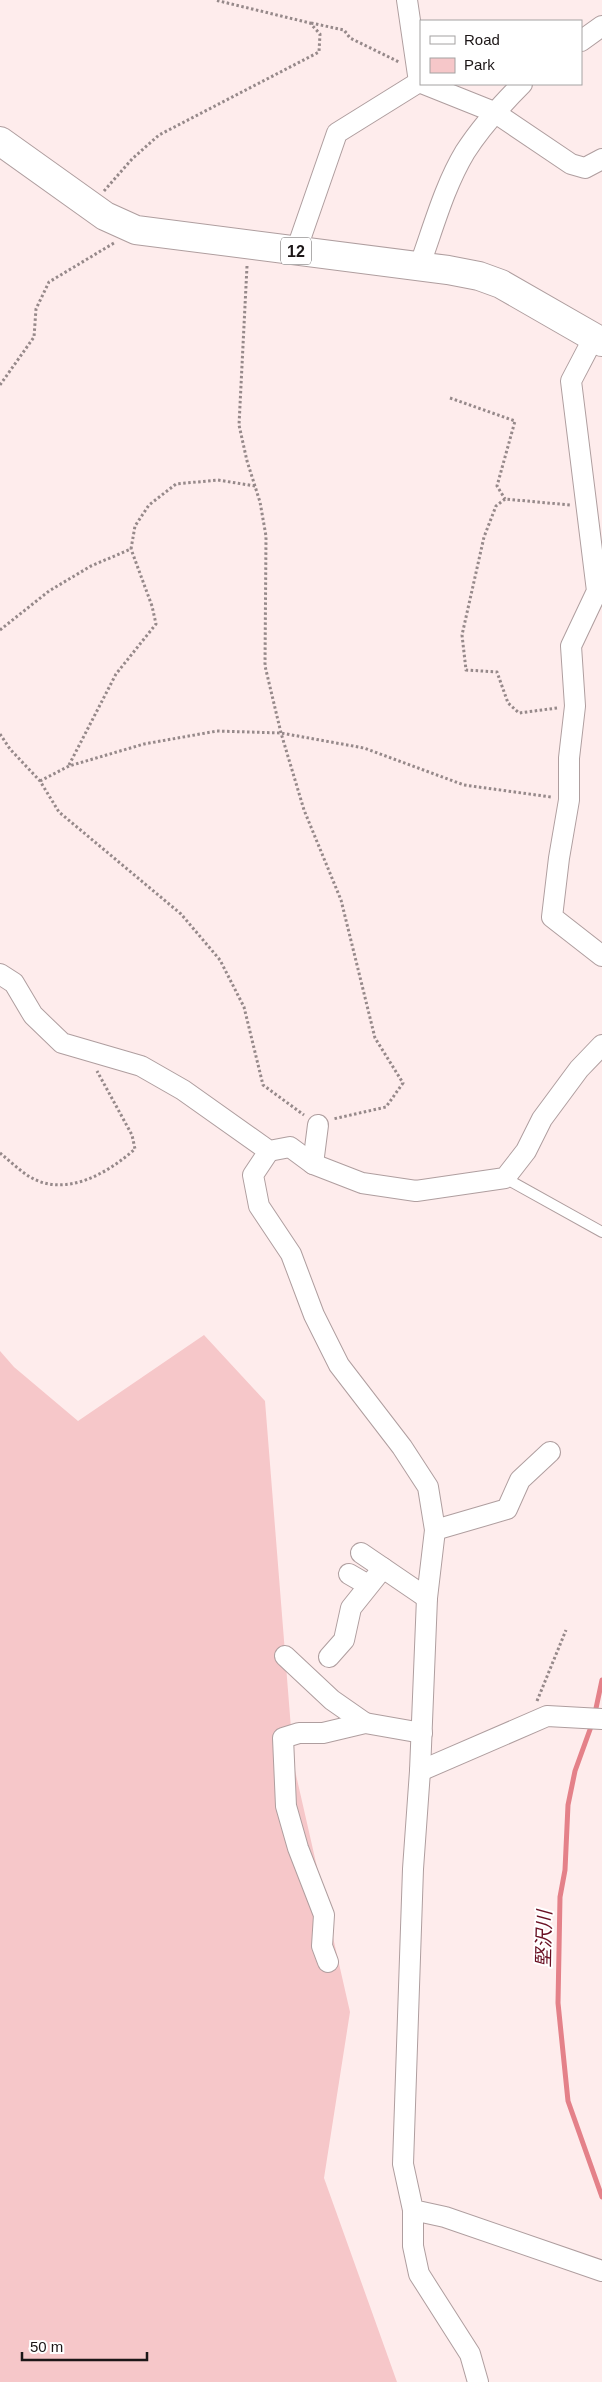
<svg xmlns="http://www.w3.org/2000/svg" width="602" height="2382" font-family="Arial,'Noto Sans JP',sans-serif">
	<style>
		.green { fill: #f6c7c9 }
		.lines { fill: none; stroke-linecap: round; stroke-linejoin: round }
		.stream { stroke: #e48189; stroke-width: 5 }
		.service-casing { stroke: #af9e9f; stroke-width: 12 }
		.minor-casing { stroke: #af9e9f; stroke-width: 22 }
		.primary-casing { stroke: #af9e9f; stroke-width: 30 }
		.path { stroke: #96898a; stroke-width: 3; stroke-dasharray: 2.5 2.5; stroke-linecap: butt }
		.service { stroke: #fff; stroke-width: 10 }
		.minor { stroke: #fff; stroke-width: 20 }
		.primary { stroke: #fff; stroke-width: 28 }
		.labels { text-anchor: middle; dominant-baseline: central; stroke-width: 4; stroke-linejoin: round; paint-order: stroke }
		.shield { fill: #fff; stroke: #605c5d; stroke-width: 1 }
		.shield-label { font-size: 16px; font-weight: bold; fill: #1c1617 }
		.water-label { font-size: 19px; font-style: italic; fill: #690f22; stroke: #fff }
	</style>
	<rect width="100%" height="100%" fill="#feecec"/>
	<path class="green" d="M 204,1335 L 265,1401 L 294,1766 L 350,2012 L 324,2178 L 397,2382 L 0,2382 L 0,1351 L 14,1367 L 78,1421 Z"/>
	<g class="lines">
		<g class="stream">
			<path d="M 595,1713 L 602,1680"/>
			<path d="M 592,1724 L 575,1771 L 568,1805 L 565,1870 L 560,1897 L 558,2003 L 568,2101 L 602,2197"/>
		</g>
		<g class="service-casing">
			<path id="service" d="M 505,1178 L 602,1232"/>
		</g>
		<g class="minor-casing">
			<g id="minor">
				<path d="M 581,41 L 602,26"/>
				<path d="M 424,84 L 494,112 L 571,164 L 585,168 L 602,159"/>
				<path d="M 296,251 L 337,133 L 419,82 L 407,0"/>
				<path d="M 419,267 C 433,229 444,187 465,152 C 481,127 501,105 522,84"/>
				<path d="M 594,337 L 571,381 L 597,591 L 571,646 L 575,706 L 569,758 L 569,800 L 559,858 L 552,917 L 602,956"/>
				<path d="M 0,974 L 14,983 L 33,1015 L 62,1043 L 141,1066 L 183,1090 L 269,1151 L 290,1147 L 313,1164 L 362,1183 L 416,1191 L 505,1178 L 526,1151 L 542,1119 L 579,1069 L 602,1045"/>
				<path d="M 269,1151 L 253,1175 L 259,1206 L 291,1254 L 314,1315 L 339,1365 L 402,1447 L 428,1487 L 435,1530 L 427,1598 L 420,1771 L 413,1869 L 403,2164 L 413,2210 L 445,2217 L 602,2271"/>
				<path d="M 313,1164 L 318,1125"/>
				<path d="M 435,1530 L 507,1509 L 520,1480 L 550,1452"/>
				<path d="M 361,1553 L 427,1598"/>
				<path d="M 349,1574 L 368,1585"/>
				<path d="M 285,1656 L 332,1700 L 365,1723"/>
				<path d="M 329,1657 L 344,1640 L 351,1608 L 383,1568"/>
				<path d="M 420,1771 L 547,1716 L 602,1719"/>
				<path d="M 328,1962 L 322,1946 L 324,1915 L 298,1848 L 286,1806 L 283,1738 L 299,1733 L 323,1733 L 365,1723 L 422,1733"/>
				<path d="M 413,2210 L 413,2246 L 419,2274 L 470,2354 L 478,2382"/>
			</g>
		</g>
		<g class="primary-casing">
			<path id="primary" d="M 0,141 L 105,216 L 136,230 L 448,270 L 479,276 L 501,284 L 602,342"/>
		</g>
		<g class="path">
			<path d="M 311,23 L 344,30 L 350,38 L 399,62"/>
			<path d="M 104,191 L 132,159 L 159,135 L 319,52 L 320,34 L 310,23 L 215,0"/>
			<path d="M 247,266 L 239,425 L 247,461 L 260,502 L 266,536 L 265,666 L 281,733 L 304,810 L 341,900 L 375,1038 L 403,1083 L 386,1107 L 333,1119"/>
			<path d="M 0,385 L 34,337 L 36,309 L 49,282 L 114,243"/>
			<path d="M 450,398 L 515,421 L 497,486 L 505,499"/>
			<path d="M 0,630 L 49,591 L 91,566 L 131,549 L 135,526 L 149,505 L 176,484 L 218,480 L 255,486"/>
			<path d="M 557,708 L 519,713 L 508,703 L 497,672 L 466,670 L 462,635 L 484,537 L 496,506 L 505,499 L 570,505"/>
			<path d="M 0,734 L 10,749 L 40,781 L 59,812 L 181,914 L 220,960 L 244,1007 L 263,1085 L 304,1115"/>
			<path d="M 69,765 L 116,674 L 156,624 L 152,606 L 131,549"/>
			<path d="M 40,781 L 69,766 L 144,744 L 217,731 L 281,733 L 364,748 L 464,785 L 551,797"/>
			<path d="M 0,1153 C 10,1161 20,1171 30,1177 C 66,1198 108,1173 135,1149 L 132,1135 L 97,1071"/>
			<path d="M 537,1701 L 566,1630"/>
		</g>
		<use href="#service" class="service"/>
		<use href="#minor" class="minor"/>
		<use href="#primary" class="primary"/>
	</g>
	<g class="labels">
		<rect class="shield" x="281" y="237.5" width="30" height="27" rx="4"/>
		<g class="shield-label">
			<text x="296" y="251">12</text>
		</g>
		<g class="water-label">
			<text transform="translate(544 1939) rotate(-89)">堅沢川</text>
		</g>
	</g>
	<rect x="420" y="20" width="162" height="65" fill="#ffffff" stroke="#a4a2a2"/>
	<rect x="430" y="36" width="25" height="8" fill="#ffffff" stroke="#a4a2a2"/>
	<text x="464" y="45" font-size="15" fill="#1c1617">Road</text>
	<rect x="430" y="58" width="25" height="15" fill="#f6c7c9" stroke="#a4a2a2"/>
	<text x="464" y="70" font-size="15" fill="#1c1617">Park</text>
	<path d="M22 2352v8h125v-8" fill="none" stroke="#1c1617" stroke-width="2.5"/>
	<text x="30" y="2352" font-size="15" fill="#1c1617" stroke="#ffffff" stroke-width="4" paint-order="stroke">50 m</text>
</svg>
